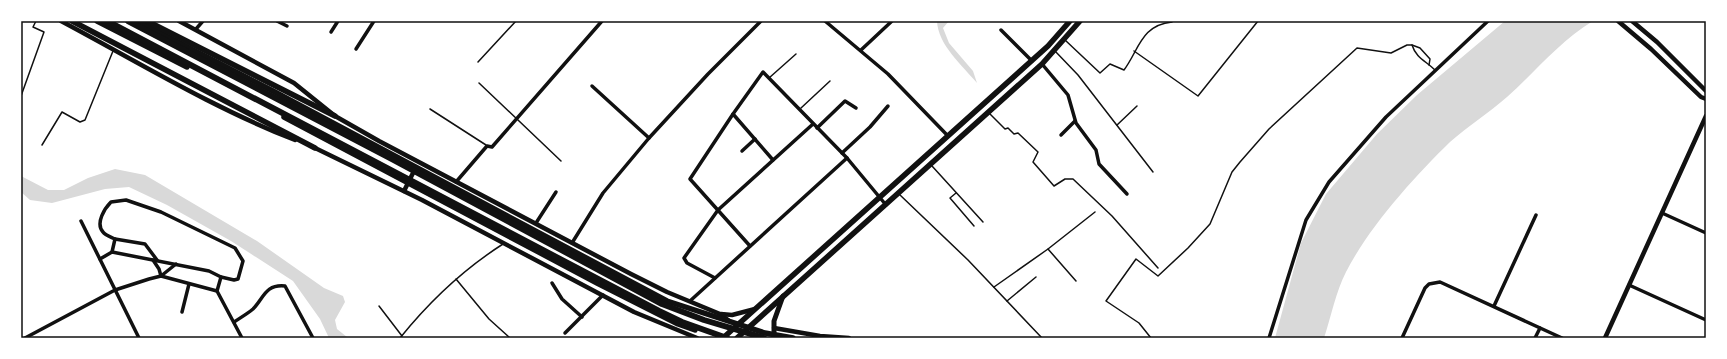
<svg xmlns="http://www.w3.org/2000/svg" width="1727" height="359" font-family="'PT Serif',serif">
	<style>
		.water { fill: #d9d9d9 }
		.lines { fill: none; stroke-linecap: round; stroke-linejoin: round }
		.service { stroke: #111; stroke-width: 1.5 }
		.minor { stroke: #111; stroke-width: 3.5 }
		.tertiary { stroke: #111; stroke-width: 4.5 }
		.secondary { stroke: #111; stroke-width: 5 }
		.primary { stroke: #111; stroke-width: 5.5 }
		.trunk { stroke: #111; stroke-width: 6 }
		.neatline { fill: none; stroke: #111; stroke-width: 1.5 }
	</style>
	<rect width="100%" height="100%" fill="#fff"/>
	<g class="water">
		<path d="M 937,21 L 949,21 L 943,28 L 949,43 L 973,71 L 977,83 C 962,65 938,45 937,21 Z"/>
		<path d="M 1505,21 L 1593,21 C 1560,41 1535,72 1507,97 C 1489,113 1468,126 1450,142 C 1414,177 1369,227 1346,272 C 1336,291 1331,317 1324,338 L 1275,338 L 1301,243 L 1326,194 L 1377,134 L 1417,95 Z"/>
		<path d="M 115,169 L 145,175 L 257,241 L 324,288 L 343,296 L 345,302 L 335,320 L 337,329 L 347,337 L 329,338 L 320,319 L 293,281 L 231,241 L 167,205 L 129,187 L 105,189 L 52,203 L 30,200 L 21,192 L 21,176 L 48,190 L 64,190 L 88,178 Z"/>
	</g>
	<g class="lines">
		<g class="service">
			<path d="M 1065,40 L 1100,73 L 1110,64 L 1124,70 C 1139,50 1141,25 1172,22"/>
			<path d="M 1412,45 C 1416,58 1426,61 1435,70"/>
			<path d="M 1055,51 L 1078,75 L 1153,172"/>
			<path d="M 1134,51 L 1198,96 L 1258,21"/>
			<path d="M 478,62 L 516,21"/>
			<path d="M 769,78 L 796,54"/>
			<path d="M 479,83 L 561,161"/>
			<path d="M 21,96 L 44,32 L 33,27 L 36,21"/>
			<path d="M 801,108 L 830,81"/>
			<path d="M 430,109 L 486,145"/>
			<path d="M 989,113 L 1005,129 L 1008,128 L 1014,134 L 1018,133 L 1038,152 L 1033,162 L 1054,186 L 1065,179 L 1073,179 L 1112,216 L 1158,268"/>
			<path d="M 1117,125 L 1137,106"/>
			<path d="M 42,145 L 62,112 L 80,122 L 85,120 L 113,51"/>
			<path d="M 932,166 L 983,222"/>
			<path d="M 956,193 L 950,198 L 974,226"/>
			<path d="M 900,195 L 968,260 L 1042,338"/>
			<path d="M 1048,249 L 1076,281"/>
			<path d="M 456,279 L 489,319 L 510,338"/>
			<path d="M 994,287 L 1048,249 L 1095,212"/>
			<path d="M 1007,301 L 1036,277"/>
			<path d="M 379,306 L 402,336"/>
			<path d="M 400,338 C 429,302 464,269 503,244"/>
			<path d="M 1151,338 L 1139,323 L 1106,301 L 1136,259 L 1158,276 L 1188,248 L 1210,224 L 1232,172 L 1240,162 L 1269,129 L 1357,48 L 1391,53 L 1407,45 L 1412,45 L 1420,48 L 1430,59 L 1429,65"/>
		</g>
		<g class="minor">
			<path d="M 277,21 L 287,26"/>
			<path d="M 825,21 L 888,74 L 948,136"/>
			<path d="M 196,29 L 203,21"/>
			<path d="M 1001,30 L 1032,61"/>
			<path d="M 331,32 L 338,21"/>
			<path d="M 356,49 L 374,21"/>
			<path d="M 861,50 L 892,21"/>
			<path d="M 1042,64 L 1068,95 L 1076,123 L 1096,150 L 1099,164 L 1127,194"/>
			<path d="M 592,86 L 649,138"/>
			<path d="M 733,114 L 773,160"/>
			<path d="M 817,128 L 845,101 L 856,108"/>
			<path d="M 1061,135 L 1075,121"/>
			<path d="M 742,151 L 755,139"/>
			<path d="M 842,153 L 870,127 L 888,106"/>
			<path d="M 456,182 L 487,146 L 492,147 L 602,21"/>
			<path d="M 1662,213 L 1706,233"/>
			<path d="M 81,221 L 139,338"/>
			<path d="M 536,223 L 556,192"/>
			<path d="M 115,239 L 145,244 L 157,260"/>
			<path d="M 572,243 L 603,193 L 649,138 L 708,74 L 761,21"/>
			<path d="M 750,246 L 690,179 L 733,114 L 763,72 L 847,158 L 886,205"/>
			<path d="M 112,252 L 115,239 C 111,237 105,235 103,232 C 95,223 105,208 111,202 L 126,200 L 161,212 L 235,248 L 243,261 L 238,279 L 234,280 L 221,277"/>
			<path d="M 100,259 L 112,252 L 209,271 L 221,277 L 217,291"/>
			<path d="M 153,260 L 159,269 L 161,276"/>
			<path d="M 161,276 L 176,264"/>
			<path d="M 715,278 L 687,263 L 684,258 L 718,210 L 813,124"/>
			<path d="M 552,283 L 562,299 L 582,317"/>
			<path d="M 1629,285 L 1706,320"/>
			<path d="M 690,301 L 847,158"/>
			<path d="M 1494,306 L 1536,215"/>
			<path d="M 182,312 L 189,284"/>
			<path d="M 234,322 C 240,318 247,314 253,309 C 264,298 265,284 285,286 L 313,338"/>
			<path d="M 565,333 L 603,295"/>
			<path d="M 25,338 L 115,290 L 149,279 L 161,276 L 217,291 L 242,338"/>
			<path d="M 1269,338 L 1306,220 L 1329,182 L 1386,117 L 1488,21"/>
			<path d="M 1402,338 L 1425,288 L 1429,284 L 1440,282 L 1562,338"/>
			<path d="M 1535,338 L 1540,328"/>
		</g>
		<g class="tertiary">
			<path d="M 61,21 C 138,62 213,108 295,140"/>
			<path d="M 179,21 L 294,83 L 335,116 L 379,141 L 631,274 L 667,292 L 720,314 L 728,320"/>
			<path d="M 1618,21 L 1651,49 L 1701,97 L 1706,99"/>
			<path d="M 1632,21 L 1657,42 L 1706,91"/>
			<path d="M 313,147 L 422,200 L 634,312 L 697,338"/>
			<path d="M 404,191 L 415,169"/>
			<path d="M 721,314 L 732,315 L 755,309"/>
			<path d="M 774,328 L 820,336 L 849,338"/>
			<path d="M 1605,338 L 1706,116"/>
		</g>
		<path class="secondary" d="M 774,338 L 774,321 L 783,296"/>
		<g class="primary">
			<path d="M 72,21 L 315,148"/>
			<path d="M 97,21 L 187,67"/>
			<path d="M 137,21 L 273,91 L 667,301 L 765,333 L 793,338"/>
			<path d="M 147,21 L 335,116"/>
			<path d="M 284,117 L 597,283 L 678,324 L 695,330"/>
			<path d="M 723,338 L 1048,46 L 1070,21"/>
			<path d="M 737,338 L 1042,64 L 1080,21"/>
		</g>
		<g class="trunk">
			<path d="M 107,21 L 659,311 L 682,322 L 727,338"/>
			<path d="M 128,21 L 392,159 L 662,304 L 704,320 L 764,338"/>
		</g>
	</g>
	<rect width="1727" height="359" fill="none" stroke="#ffffff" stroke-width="44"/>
	<rect x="22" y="22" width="1683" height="315" class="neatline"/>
</svg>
